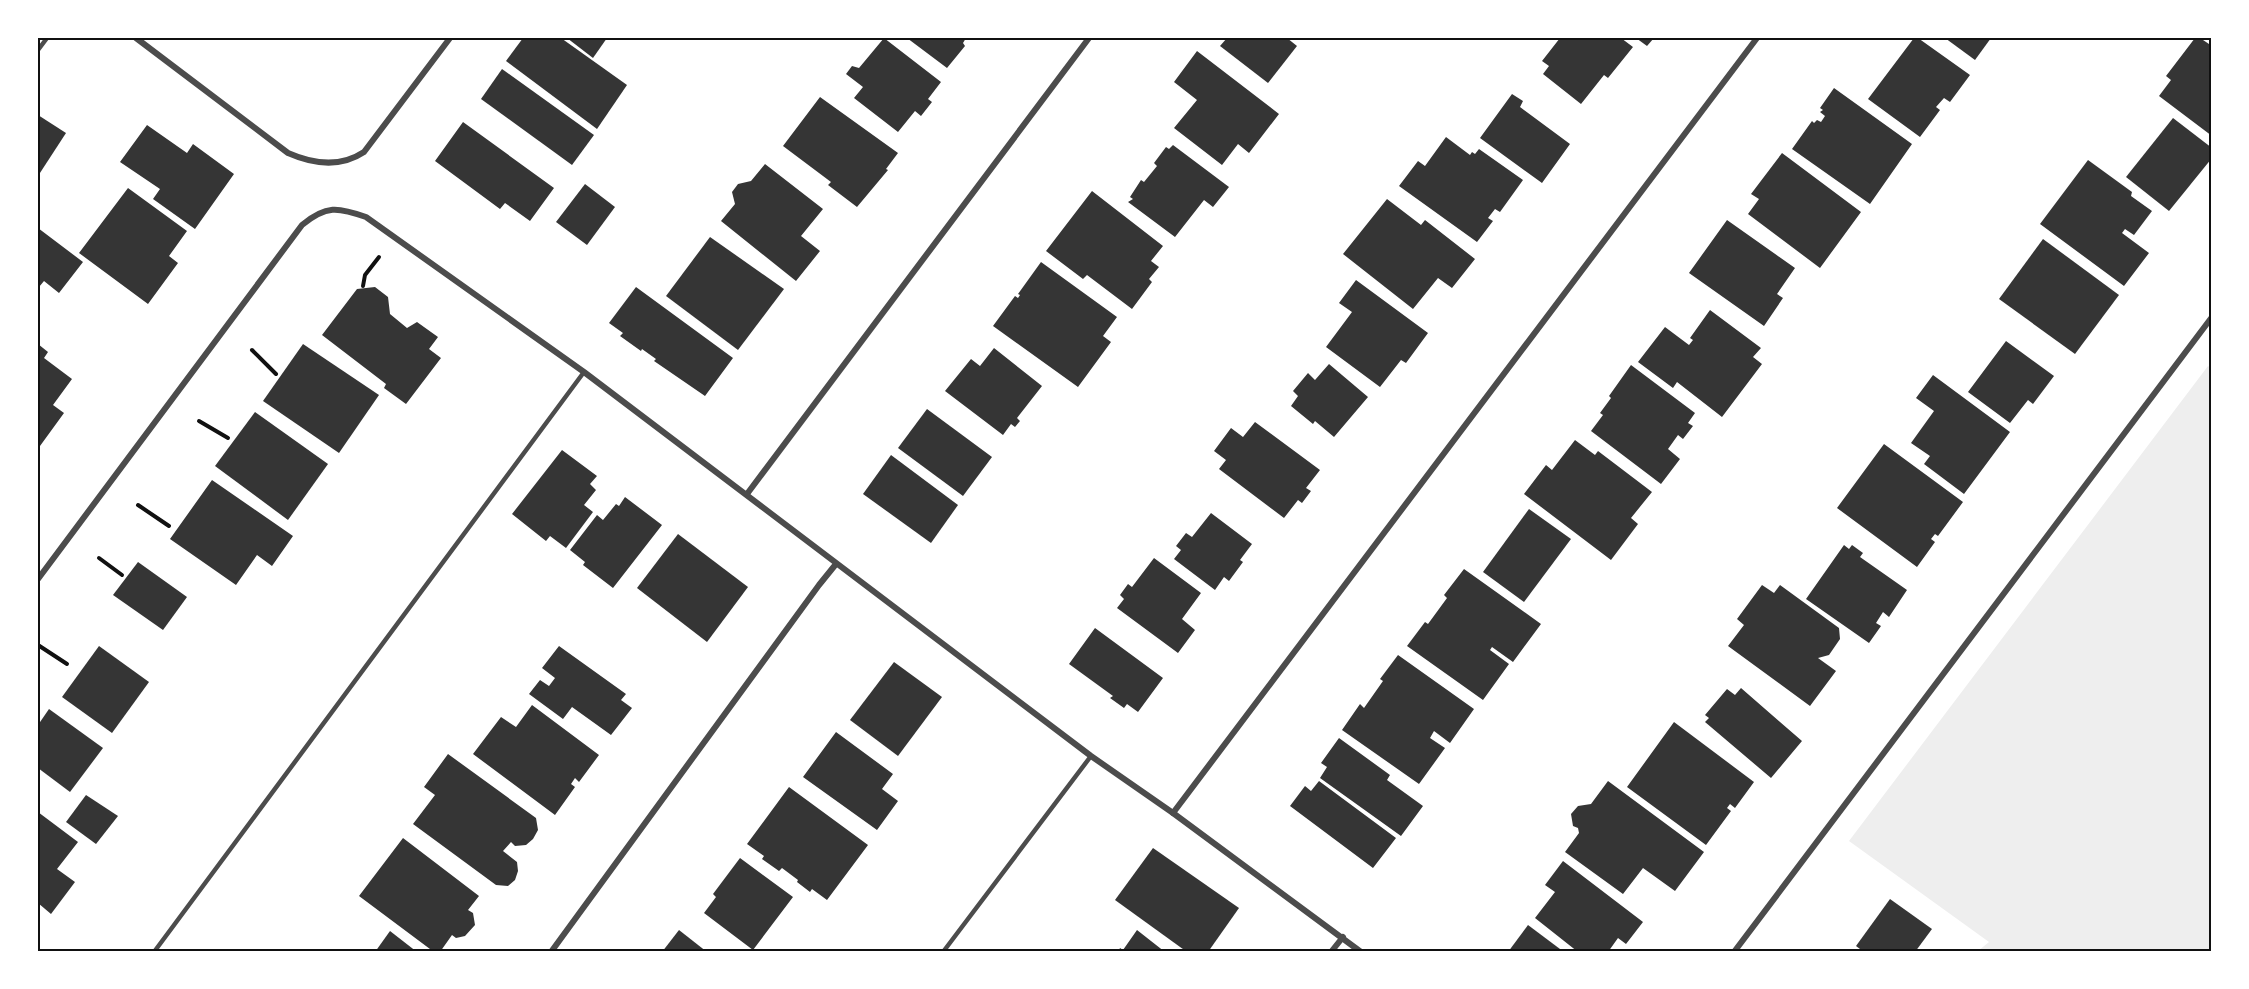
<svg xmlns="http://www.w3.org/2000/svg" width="2249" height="989" font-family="Montserrat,sans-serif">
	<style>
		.green { fill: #eee }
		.building { fill: #353535 }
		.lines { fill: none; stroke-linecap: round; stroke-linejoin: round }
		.path { stroke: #111; stroke-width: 4 }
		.service { stroke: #4c4c4c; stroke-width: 4.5 }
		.minor { stroke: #4c4c4c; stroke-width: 6 }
		.neatline { fill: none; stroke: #111; stroke-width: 2 }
	</style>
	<rect width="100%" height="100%" fill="#fff"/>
	<path class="green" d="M 2208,366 L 2212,369 L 2211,951 L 1978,951 L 1989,942 L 1849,841 Z"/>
	<g class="building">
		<path d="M 523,38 L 561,38 L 627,85 L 597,129 L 506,61 Z"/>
		<path d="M 567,38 L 607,38 L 593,58 Z"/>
		<path d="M 884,38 L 941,82 L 928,99 L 932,102 L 921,116 L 915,111 L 898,132 L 854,98 L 863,87 L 846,74 L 852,66 L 859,68 Z"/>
		<path d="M 907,38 L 966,38 L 963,43 L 965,46 L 947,68 Z"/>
		<path d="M 1227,38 L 1287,38 L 1297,46 L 1268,83 L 1220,46 Z"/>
		<path d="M 1560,38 L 1567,40 L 1569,38 L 1621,38 L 1633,47 L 1608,78 L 1604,75 L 1581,104 L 1543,74 L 1549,66 L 1542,61 Z"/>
		<path d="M 1636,38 L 1654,38 L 1647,46 Z"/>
		<path d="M 1914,38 L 1918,38 L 1970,75 L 1950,102 L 1944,98 L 1936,107 L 1940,110 L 1920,137 L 1868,99 Z"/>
		<path d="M 1945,38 L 1991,38 L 1975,60 Z"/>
		<path d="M 2195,38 L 2200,38 L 2212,46 L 2212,136 L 2159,96 L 2171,80 L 2166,76 Z"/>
		<path d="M 1197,51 L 1279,114 L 1249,153 L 1238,144 L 1222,165 L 1174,128 L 1197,100 L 1174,82 Z"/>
		<path d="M 502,69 L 594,135 L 572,165 L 481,99 Z"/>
		<path d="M 1834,88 L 1912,144 L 1870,204 L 1792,149 L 1812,121 L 1814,123 L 1817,120 L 1821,122 L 1825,116 L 1820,112 L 1823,110 L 1820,108 Z"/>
		<path d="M 1512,94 L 1523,101 L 1520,107 L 1570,144 L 1542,183 L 1480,138 Z"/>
		<path d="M 820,97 L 898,153 L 886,169 L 888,170 L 857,207 L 828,185 L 831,182 L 783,146 Z"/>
		<path d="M 38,115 L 66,133 L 38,176 Z"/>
		<path d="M 2173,118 L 2212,148 L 2212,158 L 2169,211 L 2126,177 Z"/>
		<path d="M 463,122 L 554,188 L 530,221 L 505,203 L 500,209 L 435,161 Z"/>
		<path d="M 147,125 L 187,153 L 193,144 L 234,174 L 195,229 L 153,199 L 160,189 L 120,162 Z"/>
		<path d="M 1446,137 L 1470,155 L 1472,152 L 1475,154 L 1479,149 L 1523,180 L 1500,212 L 1495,209 L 1488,218 L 1493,221 L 1477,242 L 1399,186 L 1418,161 L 1425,166 Z"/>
		<path d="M 1173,145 L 1229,187 L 1213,207 L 1204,200 L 1175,237 L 1128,202 L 1133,199 L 1130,197 L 1141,180 L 1144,182 L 1157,166 L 1154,163 L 1166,147 L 1169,149 Z"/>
		<path d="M 1782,153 L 1861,212 L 1820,268 L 1748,214 L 1759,199 L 1751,194 Z"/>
		<path d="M 2088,160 L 2132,192 L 2131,196 L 2152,211 L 2134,235 L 2125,229 L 2122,233 L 2149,253 L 2124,286 L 2040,224 Z"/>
		<path d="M 765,164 L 823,209 L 801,236 L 820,251 L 796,281 L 721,221 L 735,204 L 732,192 L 738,184 L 751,181 Z"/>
		<path d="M 585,184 L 615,207 L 587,245 L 556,222 Z"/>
		<path d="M 128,188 L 187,231 L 169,256 L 178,263 L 148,304 L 79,253 Z"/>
		<path d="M 1092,191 L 1163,246 L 1151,261 L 1159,267 L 1149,279 L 1152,282 L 1132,309 L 1087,275 L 1083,279 L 1046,251 Z"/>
		<path d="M 1387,199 L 1421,225 L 1425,220 L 1475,259 L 1452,288 L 1438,278 L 1413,309 L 1343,254 Z"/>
		<path d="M 1727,220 L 1795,268 L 1777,294 L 1783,298 L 1764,326 L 1689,273 Z"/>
		<path d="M 38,228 L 83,262 L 59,293 L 44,281 L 39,287 L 38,286 Z"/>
		<path d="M 710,237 L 784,289 L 738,350 L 666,296 Z"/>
		<path d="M 2043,239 L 2119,295 L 2075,354 L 1999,299 Z"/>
		<path d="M 1041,262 L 1117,317 L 1103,336 L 1111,342 L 1078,387 L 993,326 L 1015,296 L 1018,298 L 1020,295 L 1018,294 Z"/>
		<path d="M 1356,280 L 1428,333 L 1406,363 L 1401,360 L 1380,387 L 1326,347 L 1352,312 L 1339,303 Z"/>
		<path d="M 375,287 L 388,297 L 390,314 L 407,328 L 417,322 L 438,337 L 429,349 L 441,358 L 406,404 L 384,388 L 386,384 L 322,335 L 357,289 Z"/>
		<path d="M 636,287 L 733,358 L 705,396 L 654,361 L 656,359 L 642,349 L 641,351 L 620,336 L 623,333 L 609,323 Z"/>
		<path d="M 1710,310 L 1761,348 L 1753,357 L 1762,364 L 1722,417 L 1677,382 L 1673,388 L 1638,362 L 1665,327 L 1689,345 L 1693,340 L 1690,338 Z"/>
		<path d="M 2006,341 L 2054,376 L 2033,404 L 2028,400 L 2010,423 L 1968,392 Z"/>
		<path d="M 38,344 L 48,352 L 44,358 L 72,379 L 53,405 L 64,413 L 40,446 L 38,445 Z"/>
		<path d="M 303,344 L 379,395 L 339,453 L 263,401 Z"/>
		<path d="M 994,348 L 1042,386 L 1017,418 L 1020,421 L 1015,427 L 1011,424 L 1003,435 L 945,391 L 971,359 L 980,366 Z"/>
		<path d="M 1329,364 L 1368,397 L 1334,437 L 1315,421 L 1313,424 L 1291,406 L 1298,396 L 1293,391 L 1308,373 L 1315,380 Z"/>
		<path d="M 1631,365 L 1695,413 L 1688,423 L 1693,426 L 1683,439 L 1678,435 L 1668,449 L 1680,459 L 1661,484 L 1591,431 L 1603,415 L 1600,413 L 1611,398 L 1609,396 Z"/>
		<path d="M 1933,375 L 2010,432 L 1964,494 L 1924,464 L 1930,456 L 1911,443 L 1934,411 L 1916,398 Z"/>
		<path d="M 927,409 L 992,457 L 963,496 L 898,448 Z"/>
		<path d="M 255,412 L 328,464 L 288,520 L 215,466 Z"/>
		<path d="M 1255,422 L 1320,470 L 1306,488 L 1311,491 L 1302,503 L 1298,500 L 1284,518 L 1219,469 L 1226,460 L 1214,451 L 1231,428 L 1243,437 Z"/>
		<path d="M 1575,440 L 1595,455 L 1598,451 L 1652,492 L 1631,518 L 1638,524 L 1611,560 L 1524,494 L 1546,465 L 1552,470 Z"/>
		<path d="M 1884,444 L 1963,502 L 1938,536 L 1935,534 L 1931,539 L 1935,542 L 1917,567 L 1837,508 Z"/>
		<path d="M 562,450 L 597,476 L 590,484 L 596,490 L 584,505 L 593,512 L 566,548 L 550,536 L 546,541 L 512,514 Z"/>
		<path d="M 891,455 L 958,505 L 931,543 L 863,494 Z"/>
		<path d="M 212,480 L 293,536 L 272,566 L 257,555 L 236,585 L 170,539 Z"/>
		<path d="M 625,497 L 662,525 L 613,588 L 583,565 L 585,562 L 570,550 L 597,515 L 603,520 L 616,504 L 619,506 Z"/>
		<path d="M 1529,509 L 1571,539 L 1524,602 L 1483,572 Z"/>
		<path d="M 1211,513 L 1252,544 L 1240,560 L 1243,562 L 1229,581 L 1224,577 L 1215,590 L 1174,559 L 1181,550 L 1176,546 L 1186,533 L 1192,537 Z"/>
		<path d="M 678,534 L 748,587 L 707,642 L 637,588 Z"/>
		<path d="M 1844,545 L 1849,549 L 1852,545 L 1863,553 L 1860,557 L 1907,590 L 1889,617 L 1883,612 L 1876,623 L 1881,626 L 1869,643 L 1806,599 Z"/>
		<path d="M 1154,558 L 1201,593 L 1182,619 L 1195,630 L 1178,653 L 1117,608 L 1124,599 L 1120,595 L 1128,584 L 1132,587 Z"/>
		<path d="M 138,562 L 187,597 L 163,630 L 113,595 Z"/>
		<path d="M 1464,569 L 1541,624 L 1513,662 L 1492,647 L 1490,650 L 1509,664 L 1483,700 L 1407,646 L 1425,622 L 1428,624 L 1447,598 L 1444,595 Z"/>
		<path d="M 1762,585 L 1774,593 L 1780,585 L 1839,628 L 1840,639 L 1829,655 L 1818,658 L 1836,671 L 1810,706 L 1728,646 L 1744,625 L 1737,619 Z"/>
		<path d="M 1095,628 L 1163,678 L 1138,712 L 1127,704 L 1124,708 L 1110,698 L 1113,696 L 1069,664 Z"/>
		<path d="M 99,646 L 149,682 L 112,733 L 62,697 Z"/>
		<path d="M 559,646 L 626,694 L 621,700 L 632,708 L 611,735 L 572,707 L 563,719 L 529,694 L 540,680 L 549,686 L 555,678 L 542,668 Z"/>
		<path d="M 1398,655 L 1474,709 L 1450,743 L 1434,731 L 1430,738 L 1445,748 L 1419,784 L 1342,730 L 1360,704 L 1364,708 L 1383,681 L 1380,679 Z"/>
		<path d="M 894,662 L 942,697 L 898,756 L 850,720 Z"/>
		<path d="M 1741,688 L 1802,741 L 1771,778 L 1705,722 L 1709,718 L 1705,715 L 1727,689 L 1735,695 Z"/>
		<path d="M 532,705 L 599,755 L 579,782 L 575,778 L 571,784 L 575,787 L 555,815 L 473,754 L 501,717 L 516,727 Z"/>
		<path d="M 49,709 L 103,748 L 70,792 L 38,768 L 38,725 Z"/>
		<path d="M 1674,722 L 1754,782 L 1735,808 L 1730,804 L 1727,808 L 1731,811 L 1706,845 L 1627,787 Z"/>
		<path d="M 836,732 L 893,774 L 882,789 L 898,801 L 877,830 L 803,777 Z"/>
		<path d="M 1339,738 L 1390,775 L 1387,780 L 1423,806 L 1401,836 L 1320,778 L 1327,767 L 1321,763 Z"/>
		<path d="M 448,754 L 536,818 L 538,830 L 533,839 L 526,845 L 515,846 L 511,842 L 503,851 L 517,862 L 518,871 L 515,880 L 508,886 L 496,885 L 413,824 L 435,795 L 424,787 Z"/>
		<path d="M 1319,781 L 1396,838 L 1373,868 L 1290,806 L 1305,786 L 1311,791 Z"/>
		<path d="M 1608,781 L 1704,852 L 1675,891 L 1643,868 L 1623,894 L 1565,852 L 1579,833 L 1578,828 L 1573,826 L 1571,814 L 1578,806 L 1591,804 Z"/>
		<path d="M 789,787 L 868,845 L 827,900 L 812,889 L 810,892 L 797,882 L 798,880 L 782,868 L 779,871 L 762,859 L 764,856 L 747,844 Z"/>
		<path d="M 86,795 L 118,816 L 96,844 L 66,822 Z"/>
		<path d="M 38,812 L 78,842 L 57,869 L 75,882 L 51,914 L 38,903 Z"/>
		<path d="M 403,838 L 479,896 L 468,910 L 473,913 L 475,925 L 465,936 L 456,938 L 452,935 L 440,952 L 434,952 L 359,896 Z"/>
		<path d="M 1153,848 L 1239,908 L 1208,952 L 1187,952 L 1115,900 Z"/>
		<path d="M 740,858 L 793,897 L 753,950 L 704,913 L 716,897 L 713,894 Z"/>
		<path d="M 1563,861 L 1643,922 L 1626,944 L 1618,938 L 1608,952 L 1578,952 L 1535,918 L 1555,892 L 1545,885 Z"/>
		<path d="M 1890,899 L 1932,929 L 1915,952 L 1864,952 L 1856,946 Z"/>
		<path d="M 1528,925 L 1564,952 L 1508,952 Z"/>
		<path d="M 679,930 L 707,952 L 662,952 Z"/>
		<path d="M 1137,930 L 1165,952 L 1118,952 L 1120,948 L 1123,950 Z"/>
		<path d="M 390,931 L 417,952 L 375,952 Z"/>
	</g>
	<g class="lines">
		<g class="path">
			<path d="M 363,286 L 365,275 L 379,257"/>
			<path d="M 252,350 L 276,374"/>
			<path d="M 199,421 L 228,438"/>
			<path d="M 138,505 L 169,526"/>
			<path d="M 99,558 L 122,575"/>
			<path d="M 38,645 L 67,664"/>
		</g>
		<g class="service">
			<path d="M 38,50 L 47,38"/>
			<path d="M 154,952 L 584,372"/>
			<path d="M 943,952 L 1091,756"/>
		</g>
		<g class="minor">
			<path d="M 136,38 L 288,153 C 313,164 340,168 364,152 L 450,38"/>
			<path d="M 747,494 L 1089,38"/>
			<path d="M 38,579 L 302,225 C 326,205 338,207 366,217 L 584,372 L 1091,756 L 1173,813 L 1361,952"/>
			<path d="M 1173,813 L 1757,38"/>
			<path d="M 551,952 L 819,585 L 836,564"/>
			<path d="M 1331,952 L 1343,937"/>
			<path d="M 1734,952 L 2212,317"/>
		</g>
	</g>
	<rect width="2249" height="989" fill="none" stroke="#ffffff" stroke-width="78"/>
	<rect x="39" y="39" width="2171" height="911" class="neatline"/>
</svg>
